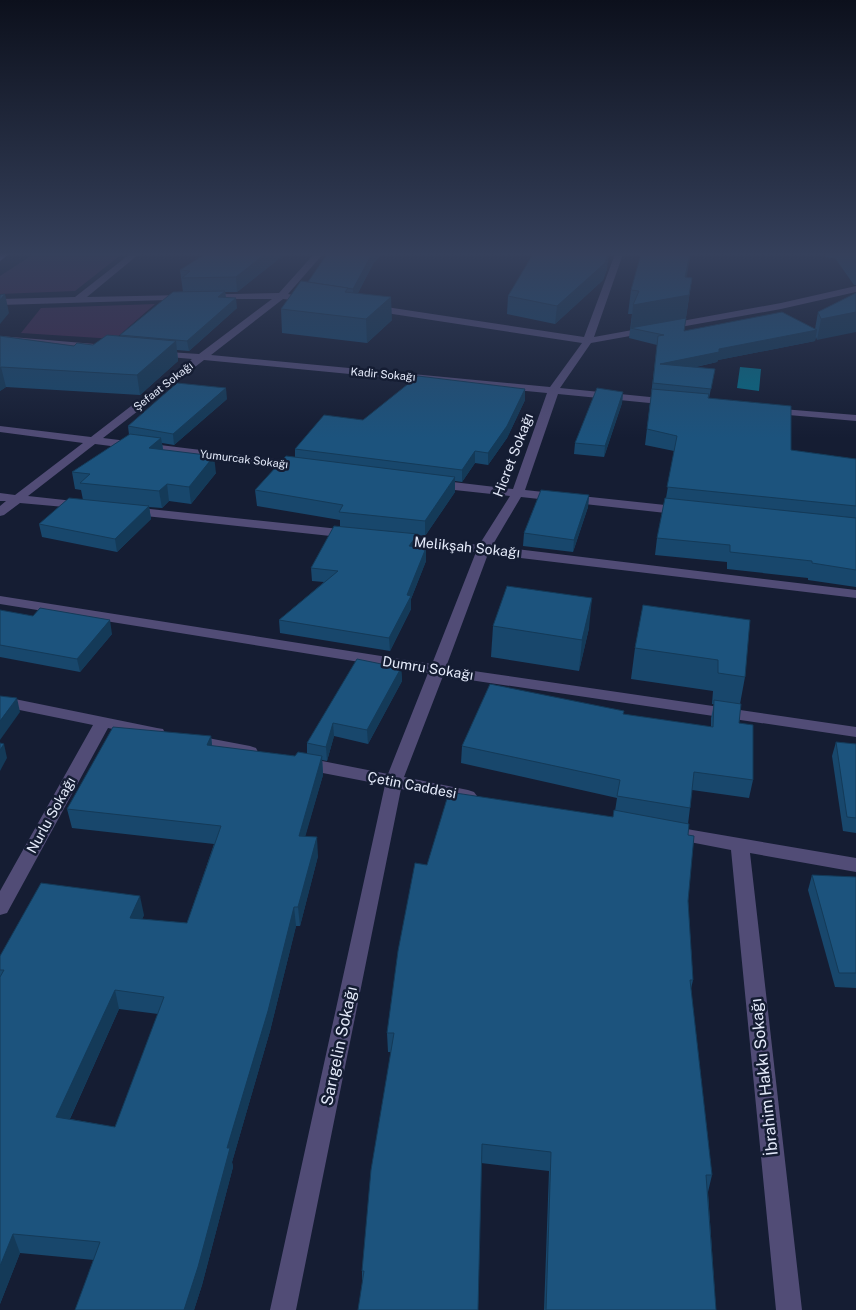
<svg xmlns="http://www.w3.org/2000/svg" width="856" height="1310" font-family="'Public Sans',sans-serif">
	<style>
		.green { fill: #3e294d }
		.water { fill: #056a85 }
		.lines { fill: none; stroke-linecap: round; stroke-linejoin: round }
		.minor { fill: #514c76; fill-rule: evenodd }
		.major { fill: #8479cf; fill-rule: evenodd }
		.wall { fill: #18476c; fill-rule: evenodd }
		.shaded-wall { fill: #143a58 }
		.building { fill: #1c537d; stroke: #143a58; fill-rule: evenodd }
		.labels { text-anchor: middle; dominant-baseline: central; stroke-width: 5; stroke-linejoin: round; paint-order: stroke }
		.far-street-label { font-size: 11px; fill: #e4eafa; stroke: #151d33 }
		.street-label { font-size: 14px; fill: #e4eafa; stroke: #151d33 }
		.near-street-label { font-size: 16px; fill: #e4eafa; stroke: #151d33 }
	</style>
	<rect width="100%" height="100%" fill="#151d33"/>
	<g class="green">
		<path d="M 34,254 L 122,254 L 75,291 L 0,294 L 0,276 Z"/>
		<path d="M 155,304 L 115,339 L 21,333 L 41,308 Z"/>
	</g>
	<path class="water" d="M 740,367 L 761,369 L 759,391 L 737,388 Z"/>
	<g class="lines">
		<g class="minor">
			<path d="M 130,254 L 139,254 L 87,297 L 279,293 L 314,254 L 323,254 L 288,294 L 311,298 L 311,302 L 283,299 L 211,355 L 550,387 L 582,343 L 373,311 L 368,308 L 373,305 L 584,337 L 615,254 L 623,254 L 594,337 L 781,303 L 856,286 L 856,292 L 781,309 L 591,343 L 560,388 L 670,399 L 675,402 L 670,405 L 558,394 L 525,490 L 684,507 L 690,511 L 684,515 L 521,497 L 492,546 L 856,590 L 856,598 L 488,554 L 446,667 L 856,727 L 856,737 L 443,676 L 404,777 L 468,790 L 474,792 L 477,796 L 474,800 L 468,802 L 401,789 L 296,1310 L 270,1310 L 385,785 L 302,769 L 296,767 L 294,763 L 296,759 L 302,757 L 388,774 L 428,673 L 0,604 L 0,596 L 432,664 L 476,552 L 397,543 L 390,539 L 397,535 L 479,545 L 510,496 L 436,488 L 430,484 L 436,480 L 513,489 L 547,393 L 204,360 L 103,438 L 299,462 L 305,466 L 303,469 L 299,470 L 95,444 L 28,496 L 83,502 L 87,503 L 89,506 L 87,509 L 20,503 L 4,515 L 0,516 L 0,506 L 6,501 L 0,501 L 0,493 L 15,495 L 83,443 L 0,432 L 0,426 L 91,437 L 192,359 L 158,356 L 153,353 L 154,351 L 199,354 L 272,299 L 202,299 L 0,305 L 0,299 L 75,297 Z"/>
			<path d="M 0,336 L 95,344 L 100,347 L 95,350 L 0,342 Z"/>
			<path d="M 770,408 L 856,415 L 856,421 L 766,413 L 764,411 L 766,409 Z"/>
			<path d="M 131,507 L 349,530 L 356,534 L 349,538 L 127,514 L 125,511 Z"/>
			<path d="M 0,696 L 157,728 L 163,729 L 165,733 L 163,737 L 157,738 L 108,728 L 7,913 L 0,915 L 0,891 L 93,725 L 0,706 Z"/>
			<path d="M 192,735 L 250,746 L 256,748 L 258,752 L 256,756 L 250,758 L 186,744 L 184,740 L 186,736 Z"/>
			<path d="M 675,827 L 856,858 L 856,872 L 750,853 L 802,1310 L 776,1310 L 731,850 L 669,838 L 666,833 L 669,828 Z"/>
		</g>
		<path class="major" d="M 0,254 L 9,254 L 0,261 Z"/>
	</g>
	<g class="wall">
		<path d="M 285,254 L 237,292 L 225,292 L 226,297 L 237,308 L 189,351 L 177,350 L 178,361 L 140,395 L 6,387 L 0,391 L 0,336 L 74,346 L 93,345 L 121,336 L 120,335 L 183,292 L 180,270 Z"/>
		<path d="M 825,254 L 856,254 L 856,285 L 854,285 L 835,258 L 825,257 Z"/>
		<path d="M 373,264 L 358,293 L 392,320 L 367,343 L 282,333 L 281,309 L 308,282 Z"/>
		<path d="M 607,269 L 603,280 L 555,324 L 507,314 L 508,296 Z"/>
		<path d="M 686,277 L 692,278 L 684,331 L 815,329 L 818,312 L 856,293 L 817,340 L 816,337 L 815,341 L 718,360 L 717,362 L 696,367 L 715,369 L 709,398 L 791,450 L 856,459 L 856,587 L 808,580 L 808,578 L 727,569 L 727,562 L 655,555 L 657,538 L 666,498 L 674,451 L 645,445 L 657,345 L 629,338 L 632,314 L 628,314 L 631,290 Z"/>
		<path d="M 623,392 L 622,403 L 604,457 L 574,454 L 575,443 Z"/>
		<path d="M 227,399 L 174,445 L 162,443 L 163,450 L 216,473 L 191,504 L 169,501 L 162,508 L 149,507 L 151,519 L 117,552 L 42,537 L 39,524 L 83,500 L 81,490 L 75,489 L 72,472 L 129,435 L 128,426 Z"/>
		<path d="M 525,400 L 507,438 L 488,465 L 475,463 L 462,482 L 455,481 L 455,492 L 425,536 L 418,535 L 417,547 L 426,548 L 426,561 L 411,599 L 411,609 L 390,651 L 280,633 L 279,620 L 324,582 L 312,581 L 311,568 L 340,526 L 340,520 L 257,506 L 255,490 L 295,457 L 295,449 L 363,420 Z"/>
		<path d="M 589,495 L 588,507 L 573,552 L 523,546 L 524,533 Z"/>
		<path d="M 643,605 L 745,677 L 740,704 L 739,723 L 753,780 L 749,798 L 692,790 L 690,808 L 688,824 L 688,901 L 693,980 L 691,989 L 712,1175 L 708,1192 L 716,1310 L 544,1310 L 549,1171 L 481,1163 L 362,1282 L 362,1271 L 391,1052 L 388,1052 L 387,1033 L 427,865 L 613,817 L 615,811 L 617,798 L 461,763 L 462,746 L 624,711 L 623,714 L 711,727 L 711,718 L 714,704 L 712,704 L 713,691 L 631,679 L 635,648 Z"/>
		<path d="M 0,610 L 112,634 L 80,672 L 0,657 Z"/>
		<path d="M 493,626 L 589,628 L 579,671 L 491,657 Z"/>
		<path d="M 401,668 L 402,681 L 368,744 L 334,736 L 327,761 L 322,760 L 323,775 L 305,836 L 318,856 L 300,926 L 296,926 L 270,1031 L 232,1162 L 233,1167 L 202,1285 L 194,1310 L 75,1310 L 94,1260 L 20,1253 L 0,1304 L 0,956 L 144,915 L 142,919 L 187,923 L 214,844 L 72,828 L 67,809 L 211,736 L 212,746 L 295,756 L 307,753 L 307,743 ZM 119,1009 L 158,1014 L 115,1127 L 70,1119 Z"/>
		<path d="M 836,742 L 856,744 L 856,833 L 843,831 L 832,756 Z"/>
		<path d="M 812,875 L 856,877 L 856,988 L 835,987 L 808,890 Z"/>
	</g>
	<g class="shaded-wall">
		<path d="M 265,254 L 285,254 L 237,292 L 236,277 Z"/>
		<path d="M 372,254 L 382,254 L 373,264 L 353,302 L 353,289 Z"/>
		<path d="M 608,254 L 609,254 L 607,269 L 603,280 L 555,324 L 557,306 Z"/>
		<path d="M 690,254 L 691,254 L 683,296 L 692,278 L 682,342 L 686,318 L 631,328 L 633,305 L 685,277 Z"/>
		<path d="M 225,291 L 226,301 L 218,297 Z"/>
		<path d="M 5,294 L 9,313 L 0,324 L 0,300 Z"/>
		<path d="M 391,297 L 392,320 L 367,343 L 366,319 Z"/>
		<path d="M 236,298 L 237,308 L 189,351 L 187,341 Z"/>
		<path d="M 856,312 L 856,332 L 817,340 L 821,319 Z"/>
		<path d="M 817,330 L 815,341 L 718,360 L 717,362 L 659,375 L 660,364 L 719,349 Z"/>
		<path d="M 176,341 L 178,361 L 140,395 L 137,375 Z"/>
		<path d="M 1,367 L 6,387 L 0,391 L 0,368 Z"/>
		<path d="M 226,388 L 227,399 L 174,445 L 173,434 Z"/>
		<path d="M 525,389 L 525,400 L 507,438 L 488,465 L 488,453 Z"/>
		<path d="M 623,392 L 622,403 L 604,457 L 605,446 Z"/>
		<path d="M 161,438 L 164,455 L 149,448 Z"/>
		<path d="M 475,451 L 475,463 L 462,482 L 462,470 Z"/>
		<path d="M 214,456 L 216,473 L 191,504 L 189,487 Z"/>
		<path d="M 455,477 L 455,492 L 425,536 L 425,521 Z"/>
		<path d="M 167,484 L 169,501 L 162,508 L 159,491 Z"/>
		<path d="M 589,495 L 588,507 L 573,552 L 574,540 Z"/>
		<path d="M 149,506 L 151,519 L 117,552 L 115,539 Z"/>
		<path d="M 418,534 L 418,547 L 409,546 Z"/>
		<path d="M 426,548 L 426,561 L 411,599 L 411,609 L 390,651 L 389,638 Z"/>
		<path d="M 592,598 L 589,628 L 579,671 L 582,640 Z"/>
		<path d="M 110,620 L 112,634 L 80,672 L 77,659 Z"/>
		<path d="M 401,668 L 402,681 L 368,744 L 367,730 Z"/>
		<path d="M 17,698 L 20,712 L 0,740 L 0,721 Z"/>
		<path d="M 333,723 L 334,736 L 327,761 L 326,747 Z"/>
		<path d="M 211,736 L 213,755 L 207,745 Z"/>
		<path d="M 4,744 L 7,758 L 0,771 L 0,750 Z"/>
		<path d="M 322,756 L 323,775 L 300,855 L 299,836 Z"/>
		<path d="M 317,837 L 318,856 L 300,926 L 298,907 Z"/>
		<path d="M 140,896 L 144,915 L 134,937 L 130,918 Z"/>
		<path d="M 294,907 L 296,926 L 270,1031 L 232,1162 L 233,1167 L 202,1285 L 194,1310 L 184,1310 L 227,1148 Z"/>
		<path d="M 115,990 L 119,1009 L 62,1136 L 56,1117 Z"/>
		<path d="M 13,1234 L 20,1253 L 0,1304 L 0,1266 Z"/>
	</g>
	<g class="building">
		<path d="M 205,254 L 265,254 L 236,277 L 182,278 L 190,271 L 180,270 Z"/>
		<path d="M 327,254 L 372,254 L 353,289 L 308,282 Z"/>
		<path d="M 533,254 L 608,254 L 605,263 L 557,306 L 508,296 Z"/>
		<path d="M 641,254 L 690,254 L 685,277 L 692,278 L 689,295 L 633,305 L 639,291 L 631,290 Z"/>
		<path d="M 850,254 L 856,254 L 856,263 Z"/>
		<path d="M 301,281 L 348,288 L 345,292 L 391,297 L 366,319 L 281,309 Z"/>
		<path d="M 225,291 L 218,297 L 236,298 L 187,341 L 120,335 L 173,292 Z"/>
		<path d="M 856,293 L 856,312 L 821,319 L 818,312 Z"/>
		<path d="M 5,294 L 0,300 L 0,295 Z"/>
		<path d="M 782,312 L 817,330 L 719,349 L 719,352 L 660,364 L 715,369 L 711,389 L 653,383 L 658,336 L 664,335 L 630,328 L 686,318 L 684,331 Z"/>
		<path d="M 107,335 L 176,341 L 137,375 L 1,367 L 0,368 L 0,336 L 74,346 L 77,343 L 93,345 Z"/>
		<path d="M 418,376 L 525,389 L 507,426 L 488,453 L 475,451 L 462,470 L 295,449 L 324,415 L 363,420 Z"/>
		<path d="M 177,383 L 226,388 L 173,434 L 128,426 Z"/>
		<path d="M 597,388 L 623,392 L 605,446 L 575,443 Z"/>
		<path d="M 652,389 L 709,394 L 708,398 L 791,406 L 791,450 L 856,459 L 856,506 L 667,487 L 677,436 L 647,429 Z"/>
		<path d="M 130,434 L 161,438 L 149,448 L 214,456 L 189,487 L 167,484 L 159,491 L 80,483 L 90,474 L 72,472 Z"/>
		<path d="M 286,456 L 455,477 L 425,521 L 339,512 L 343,505 L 255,490 Z"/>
		<path d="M 541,490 L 589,495 L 574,540 L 524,533 Z"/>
		<path d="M 69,498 L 149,506 L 115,539 L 39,524 Z"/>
		<path d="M 665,498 L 856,518 L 856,570 L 812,563 L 812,561 L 730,552 L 730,545 L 657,538 Z"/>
		<path d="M 334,526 L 418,534 L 409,546 L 426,548 L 407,595 L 411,596 L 389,638 L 279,620 L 338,571 L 311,568 Z"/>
		<path d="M 507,586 L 592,598 L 582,640 L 493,626 Z"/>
		<path d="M 643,605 L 750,620 L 745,677 L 718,673 L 718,660 L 635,648 Z"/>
		<path d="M 40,608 L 110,620 L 77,659 L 0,645 L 0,610 L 33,616 Z"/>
		<path d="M 357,659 L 401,668 L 367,730 L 333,723 L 326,747 L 307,743 Z"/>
		<path d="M 490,684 L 624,711 L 623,714 L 713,727 L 714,700 L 741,704 L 739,723 L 753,725 L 753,780 L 694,772 L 690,808 L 617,796 L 620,780 L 462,746 Z"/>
		<path d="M 0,696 L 17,698 L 0,721 Z"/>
		<path d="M 113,727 L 211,736 L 207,745 L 295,756 L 298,752 L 322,756 L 299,836 L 317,837 L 298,907 L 294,907 L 268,1011 L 227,1148 L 230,1148 L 198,1267 L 184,1310 L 75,1310 L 100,1242 L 13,1234 L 0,1266 L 0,977 L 4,970 L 0,970 L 0,956 L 41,883 L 140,896 L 130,918 L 187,923 L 221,826 L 67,809 ZM 115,990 L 164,997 L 115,1127 L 56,1117 Z"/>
		<path d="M 836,742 L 856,744 L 856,818 L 847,817 Z"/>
		<path d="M 0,743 L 4,744 L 0,750 Z"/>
		<path d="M 449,792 L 613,817 L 614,810 L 689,824 L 688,835 L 694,836 L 688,901 L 693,980 L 690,980 L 712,1175 L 706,1175 L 716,1310 L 546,1310 L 551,1152 L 482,1144 L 478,1310 L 358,1310 L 364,1271 L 362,1271 L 371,1170 L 394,1033 L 387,1033 L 398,951 L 415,863 L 427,865 Z"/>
		<path d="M 812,875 L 856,877 L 856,973 L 839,973 Z"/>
	</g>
	<linearGradient id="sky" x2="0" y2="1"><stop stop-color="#0c101c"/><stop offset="0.58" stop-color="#35405b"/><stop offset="1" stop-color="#35405b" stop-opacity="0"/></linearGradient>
	<rect width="856" height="438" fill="url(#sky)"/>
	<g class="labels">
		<g class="far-street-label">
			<text transform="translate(383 374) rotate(5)">Kadir Sokağı</text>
			<text transform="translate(163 386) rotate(-38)">Şefaat Sokağı</text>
			<text transform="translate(244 459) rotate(7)">Yumurcak Sokağı</text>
		</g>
		<g class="street-label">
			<text transform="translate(513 455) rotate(-69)">Hicret Sokağı</text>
			<text transform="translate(467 547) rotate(6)">Melikşah Sokağı</text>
			<text transform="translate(428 668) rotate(9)">Dumru Sokağı</text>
			<text transform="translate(412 785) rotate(11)">Çetin Caddesi</text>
			<text transform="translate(51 815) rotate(-61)">Nurlu Sokağı</text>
		</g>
		<g class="near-street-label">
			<text transform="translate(339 1046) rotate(-78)">Sarıgelin Sokağı</text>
			<text transform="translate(764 1077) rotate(-96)">İbrahim Hakkı Sokağı</text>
		</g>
	</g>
</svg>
